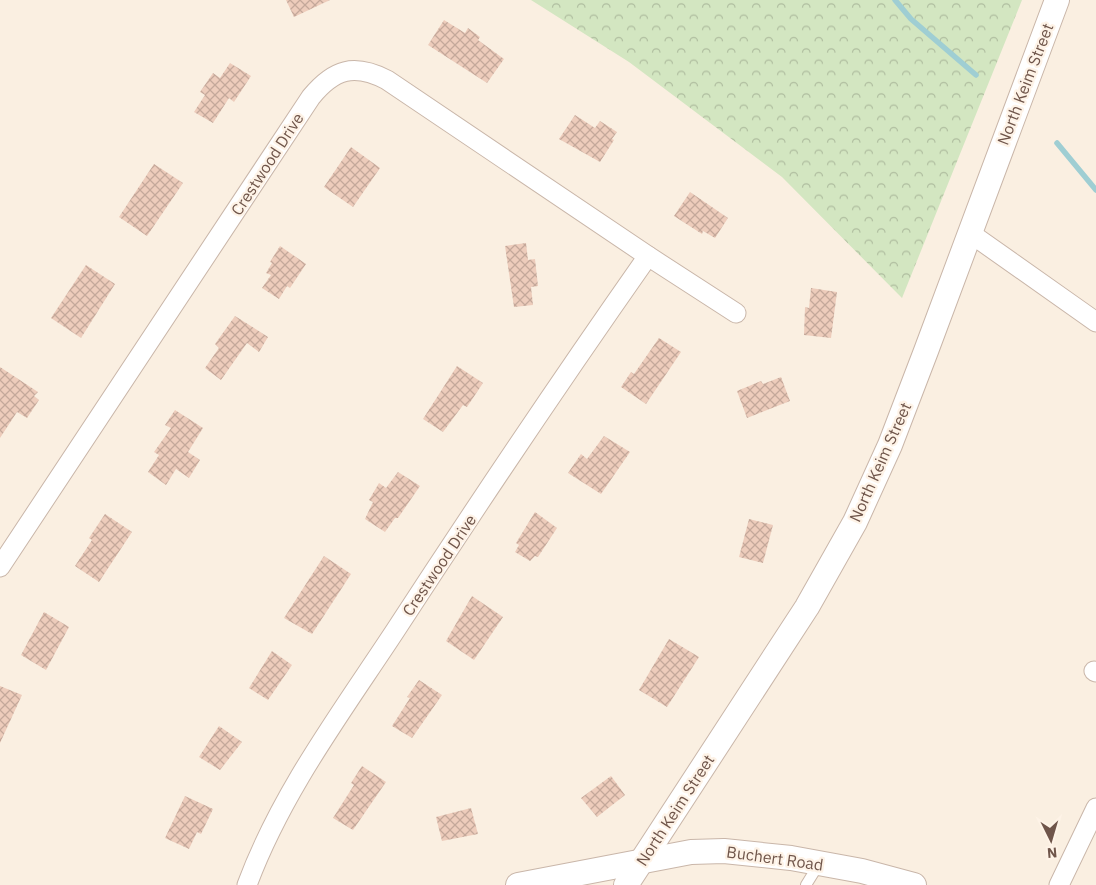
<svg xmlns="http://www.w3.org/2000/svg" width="1096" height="885" font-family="'IBM Plex Sans',sans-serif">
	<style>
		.forest { fill: url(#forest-crowns) }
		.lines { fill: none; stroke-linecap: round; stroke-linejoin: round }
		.stream { stroke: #9fced3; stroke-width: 5.5 }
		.building { fill: url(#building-cross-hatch) }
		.service-casing { stroke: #c9b6a9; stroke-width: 12 }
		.minor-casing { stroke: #c9b6a9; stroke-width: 21 }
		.tertiary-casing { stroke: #c9b6a9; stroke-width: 26 }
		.service { stroke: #fff; stroke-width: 10 }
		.minor { stroke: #fff; stroke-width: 19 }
		.tertiary { stroke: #fff; stroke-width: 24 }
		.labels { text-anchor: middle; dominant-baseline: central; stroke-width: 4.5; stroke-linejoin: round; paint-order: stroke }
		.street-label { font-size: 16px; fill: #6f554a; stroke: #fef3e7 }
	</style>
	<defs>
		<pattern id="forest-crowns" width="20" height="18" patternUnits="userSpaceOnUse" patternTransform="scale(1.25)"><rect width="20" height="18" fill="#d3e6c1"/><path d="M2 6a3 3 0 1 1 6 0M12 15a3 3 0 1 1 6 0" fill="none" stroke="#afbd9f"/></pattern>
		<pattern id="building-cross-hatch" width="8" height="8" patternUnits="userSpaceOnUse" patternTransform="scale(1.25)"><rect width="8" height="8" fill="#edccbb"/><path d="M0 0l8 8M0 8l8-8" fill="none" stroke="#c4a89a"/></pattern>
	</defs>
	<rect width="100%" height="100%" fill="#faefe1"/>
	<path class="forest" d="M 531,0 L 1022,0 L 902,298 L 782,177 L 629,62 Z"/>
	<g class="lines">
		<g class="stream">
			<path d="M 895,0 L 911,19 L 976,75"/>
			<path d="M 1057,143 L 1096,190"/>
		</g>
	</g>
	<g class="building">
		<path d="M 286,0 L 330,0 L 294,17 Z"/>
		<path d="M 444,20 L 465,33 L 468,28 L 480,37 L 478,40 L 504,59 L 487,83 L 428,45 Z"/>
		<path d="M 230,63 L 251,76 L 234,102 L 229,98 L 213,123 L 194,112 L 205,95 L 200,92 L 213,73 L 220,78 Z"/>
		<path d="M 575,115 L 595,128 L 600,121 L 617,132 L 612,139 L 614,140 L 600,162 L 559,139 Z"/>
		<path d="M 351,147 L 380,168 L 353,207 L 324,187 Z"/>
		<path d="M 154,164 L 183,183 L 147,236 L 119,217 Z"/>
		<path d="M 690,192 L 728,218 L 715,238 L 703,231 L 702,234 L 674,216 Z"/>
		<path d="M 526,243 L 528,260 L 535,259 L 538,286 L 531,287 L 533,305 L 514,307 L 505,246 Z"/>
		<path d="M 280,246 L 306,264 L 290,288 L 287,286 L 279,299 L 262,288 L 271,275 L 266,273 L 272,263 L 270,262 Z"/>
		<path d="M 86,265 L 115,284 L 81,338 L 51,318 Z"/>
		<path d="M 811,288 L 837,292 L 831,338 L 804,335 L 805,307 L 809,308 Z"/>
		<path d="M 235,316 L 268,337 L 259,352 L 247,343 L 221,380 L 205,368 L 219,348 L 215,344 Z"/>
		<path d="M 659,338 L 681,352 L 646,404 L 621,387 L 631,372 L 634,374 Z"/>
		<path d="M 457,366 L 483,383 L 467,407 L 463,405 L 443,432 L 423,419 Z"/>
		<path d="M 0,367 L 38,392 L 34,396 L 39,400 L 27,418 L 17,412 L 0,438 Z"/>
		<path d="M 781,377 L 790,401 L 747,418 L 737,391 L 761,381 L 763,384 Z"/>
		<path d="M 175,410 L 203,428 L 188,452 L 200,460 L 189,478 L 176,469 L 166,485 L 148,472 L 159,455 L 154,452 L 171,428 L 165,425 Z"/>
		<path d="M 604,436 L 630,452 L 601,494 L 568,473 L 581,454 L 587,459 Z"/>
		<path d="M 398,472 L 420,486 L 398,518 L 395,518 L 385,532 L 365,519 L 373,502 L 369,500 L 379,483 L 386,488 Z"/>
		<path d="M 535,512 L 557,528 L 538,557 L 535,556 L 530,561 L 515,552 L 519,545 L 516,543 Z"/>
		<path d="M 105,514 L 132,532 L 99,582 L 75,566 L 92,540 L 89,538 Z"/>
		<path d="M 749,519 L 773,525 L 763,563 L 739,557 Z"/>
		<path d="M 324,556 L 351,574 L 312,634 L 284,618 Z"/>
		<path d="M 472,596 L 503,617 L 474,660 L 446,641 Z"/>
		<path d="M 44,612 L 69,627 L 46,670 L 21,655 Z"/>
		<path d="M 669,639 L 699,657 L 667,707 L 639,690 Z"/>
		<path d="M 272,651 L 292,665 L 268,700 L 249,688 Z"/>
		<path d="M 419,680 L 442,695 L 412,738 L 392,726 L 410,698 L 407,697 Z"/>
		<path d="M 0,686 L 22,695 L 0,743 Z"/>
		<path d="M 219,726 L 242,742 L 220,770 L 199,757 Z"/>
		<path d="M 362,766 L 386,782 L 353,830 L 333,818 L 354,785 L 351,783 Z"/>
		<path d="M 611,776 L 625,795 L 597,817 L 581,798 Z"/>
		<path d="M 185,796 L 213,809 L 201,834 L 197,832 L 189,849 L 165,838 Z"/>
		<path d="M 471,808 L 478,834 L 442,841 L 436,817 Z"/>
	</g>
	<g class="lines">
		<g class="service-casing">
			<path id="service" d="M 806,885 L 819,864"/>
		</g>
		<g class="minor-casing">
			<g id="minor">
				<path d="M 970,233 L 1096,322"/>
				<path d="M 0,567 L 311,97 C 334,69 354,63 387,80 L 648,256 L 736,313"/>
				<path d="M 1094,671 L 1096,672"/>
				<path d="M 247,885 C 281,793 341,713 395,631 C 477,505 561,380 648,256"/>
				<path d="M 1059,885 L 1096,808"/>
			</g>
		</g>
		<g class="tertiary-casing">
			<g id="tertiary">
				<path d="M 518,885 L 691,852 L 724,851 L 791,858 L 862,871 L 914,885"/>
				<path d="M 626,885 L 807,607 L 855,522 L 890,445 L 926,351 L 1057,0"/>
			</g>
		</g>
		<use href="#service" class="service"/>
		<use href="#minor" class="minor"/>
		<use href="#tertiary" class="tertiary"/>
	</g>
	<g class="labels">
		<g class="street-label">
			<text transform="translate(1025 84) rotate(-69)">North Keim Street</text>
			<text transform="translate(267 164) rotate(-57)">Crestwood Drive</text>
			<text transform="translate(880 462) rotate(-66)">North Keim Street</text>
			<text transform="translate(439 565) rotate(-56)">Crestwood Drive</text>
			<text transform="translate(675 810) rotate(-57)">North Keim Street</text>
			<text transform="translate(775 858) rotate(8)">Buchert Road</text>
		</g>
	</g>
	<g transform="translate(1051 840) rotate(175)" stroke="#fef3e7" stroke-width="4" paint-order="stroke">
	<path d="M0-4L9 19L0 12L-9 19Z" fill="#6f554a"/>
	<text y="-8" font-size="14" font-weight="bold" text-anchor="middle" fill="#6f554a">N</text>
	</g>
</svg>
